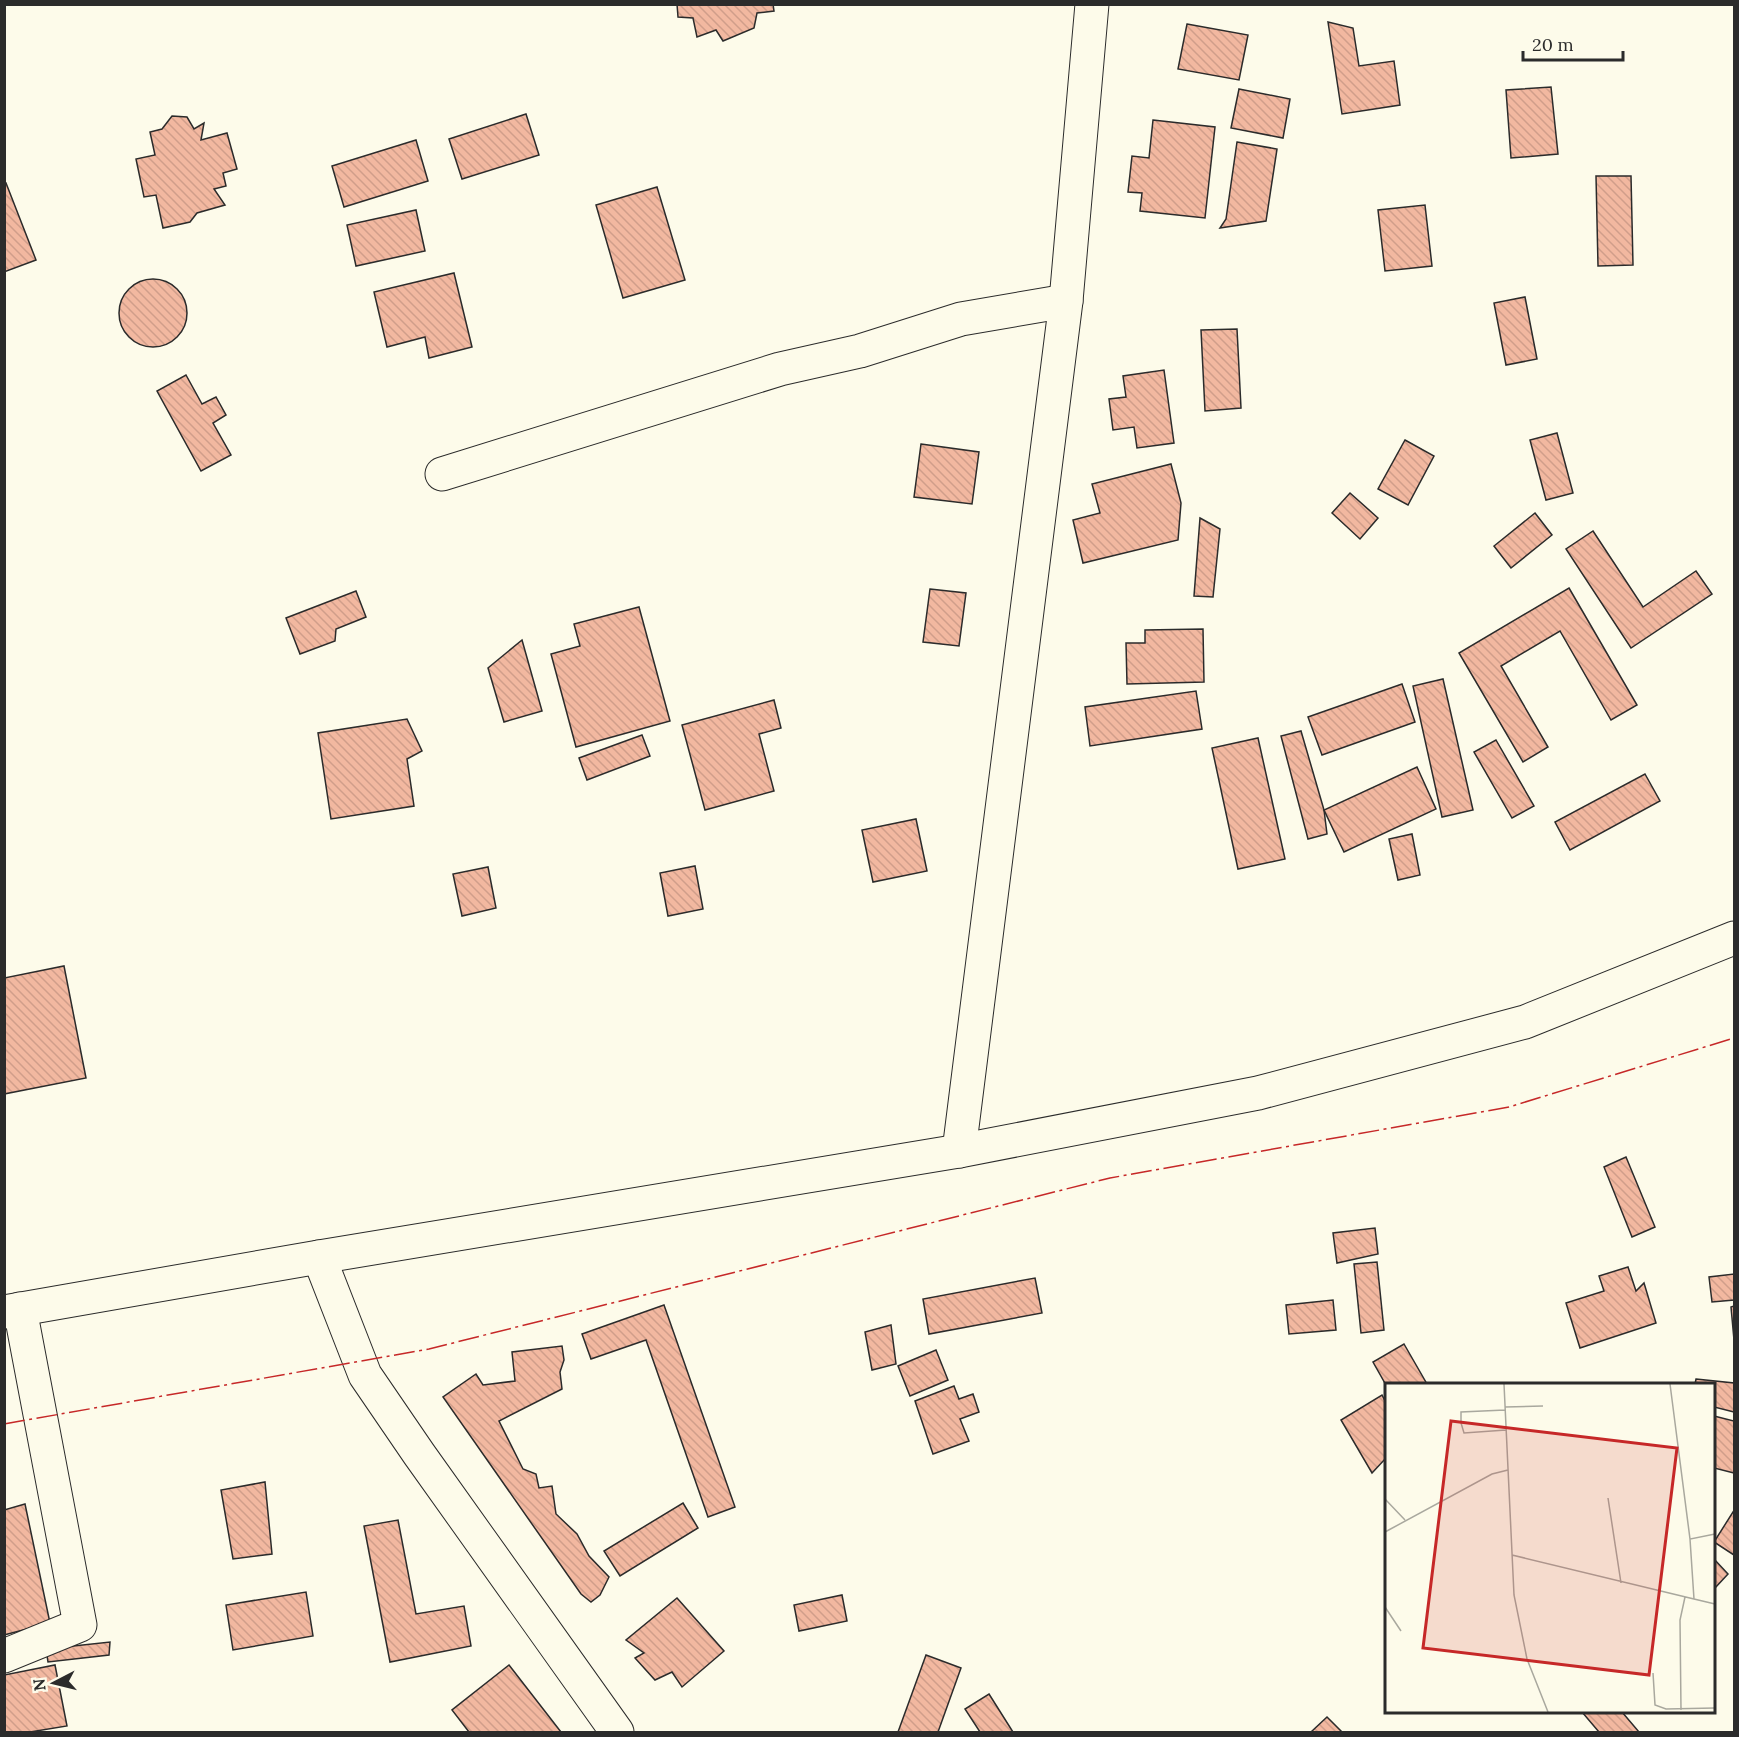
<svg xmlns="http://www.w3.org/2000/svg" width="1739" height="1737" font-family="Lora,serif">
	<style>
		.building { fill: url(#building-back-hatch); stroke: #2b2b2b; stroke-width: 1.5 }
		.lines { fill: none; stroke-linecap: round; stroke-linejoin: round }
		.minor-casing { stroke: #2b2b2b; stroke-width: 35 }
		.highway-casing { stroke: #2b2b2b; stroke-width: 35 }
		.minor { stroke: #fdfbea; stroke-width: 33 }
		.highway { stroke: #fdfbea; stroke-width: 33 }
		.power { stroke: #c62828; stroke-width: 1.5; stroke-dasharray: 21 4.5 3 4.5; stroke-linecap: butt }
		.inset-road { fill: none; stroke: #a9a89e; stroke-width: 1.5 }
		.view { fill: #c62828; fill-opacity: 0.15; stroke: #c62828; stroke-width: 3 }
		.inset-edge { fill: none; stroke: #2b2b2b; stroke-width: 3 }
	</style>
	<defs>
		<pattern id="building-back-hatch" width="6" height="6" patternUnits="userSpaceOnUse" patternTransform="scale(1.5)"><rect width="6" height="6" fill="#f2b8a0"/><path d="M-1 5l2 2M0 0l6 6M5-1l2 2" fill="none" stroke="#d09e8a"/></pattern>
	</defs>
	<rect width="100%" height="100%" fill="#fdfbea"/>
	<g class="building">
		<path d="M 677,4 L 773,4 L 774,11 L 757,13 L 754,28 L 723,41 L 716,30 L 697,37 L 693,18 L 678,17 Z"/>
		<path d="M 1328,22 L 1353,28 L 1359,66 L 1394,61 L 1400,105 L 1342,114 Z"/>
		<path d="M 1187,24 L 1248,35 L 1239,80 L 1178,69 Z"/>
		<path d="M 1551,87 L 1558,154 L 1511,158 L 1506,90 Z"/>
		<path d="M 1239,89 L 1290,99 L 1283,138 L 1231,128 Z"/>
		<path d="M 526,114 L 539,155 L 462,179 L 449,139 Z"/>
		<path d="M 172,116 L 187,117 L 194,129 L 204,123 L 201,140 L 227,133 L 237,169 L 223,173 L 226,186 L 214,189 L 225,205 L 197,213 L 190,222 L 163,228 L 156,195 L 144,197 L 136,159 L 155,155 L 150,132 L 162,129 Z"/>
		<path d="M 1153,120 L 1215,127 L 1205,218 L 1140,211 L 1142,193 L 1128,192 L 1132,156 L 1149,158 Z"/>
		<path d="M 416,140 L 428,181 L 344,207 L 332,166 Z"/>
		<path d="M 1237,142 L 1277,149 L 1266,221 L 1220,228 L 1226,219 Z"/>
		<path d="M 1596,176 L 1631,176 L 1633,265 L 1598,266 Z"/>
		<path d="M 6,183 L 36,260 L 4,272 L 4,184 Z"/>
		<path d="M 657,187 L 685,280 L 623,298 L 596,205 Z"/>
		<path d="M 1425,205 L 1432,266 L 1385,271 L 1378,210 Z"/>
		<path d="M 416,210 L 425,251 L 356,266 L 347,225 Z"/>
		<path d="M 454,273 L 472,347 L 429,358 L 425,337 L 387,347 L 374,292 Z"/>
		<circle cx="153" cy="313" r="34"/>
		<path d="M 1525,297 L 1537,359 L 1506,365 L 1494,303 Z"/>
		<path d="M 1237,329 L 1241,408 L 1205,411 L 1201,330 Z"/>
		<path d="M 1164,370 L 1174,443 L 1137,448 L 1134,427 L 1113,430 L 1109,399 L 1126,397 L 1123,376 Z"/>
		<path d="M 186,375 L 202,404 L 216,397 L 226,415 L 213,423 L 231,455 L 201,471 L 157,391 Z"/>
		<path d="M 1557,433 L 1573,493 L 1546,500 L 1530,440 Z"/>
		<path d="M 1405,440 L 1434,456 L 1408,505 L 1378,489 Z"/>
		<path d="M 921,444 L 979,452 L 972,504 L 914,497 Z"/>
		<path d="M 1171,464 L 1181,503 L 1178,540 L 1083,563 L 1073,520 L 1100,513 L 1092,484 Z"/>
		<path d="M 1350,493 L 1378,518 L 1360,539 L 1332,513 Z"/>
		<path d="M 1535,513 L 1552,535 L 1511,568 L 1494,546 Z"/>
		<path d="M 1200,518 L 1220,529 L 1213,597 L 1194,596 Z"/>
		<path d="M 1593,531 L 1643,607 L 1696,571 L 1712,594 L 1631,648 L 1566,549 Z"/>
		<path d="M 1569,588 L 1637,705 L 1611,720 L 1560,631 L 1501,666 L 1548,747 L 1523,762 L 1459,653 Z"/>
		<path d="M 930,589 L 966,593 L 959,646 L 923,642 Z"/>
		<path d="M 356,591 L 366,617 L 336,629 L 335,641 L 300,654 L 286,618 Z"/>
		<path d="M 639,607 L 670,721 L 576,747 L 551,654 L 580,646 L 574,624 Z"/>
		<path d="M 1203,629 L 1204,682 L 1127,684 L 1126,643 L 1145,643 L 1145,630 Z"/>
		<path d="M 522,640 L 542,711 L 504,722 L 488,668 Z"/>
		<path d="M 1443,679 L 1473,810 L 1442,817 L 1413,686 Z"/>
		<path d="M 1402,684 L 1415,722 L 1322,755 L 1308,717 Z"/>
		<path d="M 1196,691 L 1202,729 L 1090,746 L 1085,707 Z"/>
		<path d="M 774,700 L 781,728 L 759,734 L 774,791 L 705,810 L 682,725 Z"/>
		<path d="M 407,719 L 422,751 L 407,759 L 414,806 L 331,819 L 318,733 Z"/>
		<path d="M 1301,731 L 1324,810 L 1327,834 L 1308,839 L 1281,736 Z"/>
		<path d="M 642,735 L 650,756 L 587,780 L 579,758 Z"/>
		<path d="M 1258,738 L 1285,859 L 1238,869 L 1212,748 Z"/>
		<path d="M 1496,740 L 1534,806 L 1512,818 L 1474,752 Z"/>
		<path d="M 1417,767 L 1436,809 L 1344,852 L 1324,810 Z"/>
		<path d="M 1645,774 L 1660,801 L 1570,850 L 1555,822 Z"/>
		<path d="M 916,819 L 927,871 L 873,882 L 862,830 Z"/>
		<path d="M 1412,834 L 1420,875 L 1398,880 L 1389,839 Z"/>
		<path d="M 695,866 L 703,909 L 668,916 L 660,873 Z"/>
		<path d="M 488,867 L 496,908 L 462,916 L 453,874 Z"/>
		<path d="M 64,966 L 86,1078 L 4,1094 L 4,978 Z"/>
		<path d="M 1626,1157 L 1655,1227 L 1632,1237 L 1604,1167 Z"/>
		<path d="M 1375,1228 L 1378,1254 L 1337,1263 L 1333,1233 Z"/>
		<path d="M 1377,1262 L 1384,1330 L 1361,1333 L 1354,1264 Z"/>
		<path d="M 1628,1267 L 1636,1291 L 1644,1283 L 1656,1323 L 1580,1348 L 1566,1303 L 1604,1291 L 1599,1276 Z"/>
		<path d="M 1734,1274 L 1734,1300 L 1712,1302 L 1709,1277 Z"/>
		<path d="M 1035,1278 L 1042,1313 L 929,1334 L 923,1299 Z"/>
		<path d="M 1333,1300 L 1336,1330 L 1289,1334 L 1286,1305 Z"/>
		<path d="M 664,1305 L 735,1507 L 708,1517 L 646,1340 L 591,1359 L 582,1334 Z"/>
		<path d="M 1734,1306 L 1734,1340 L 1731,1307 Z"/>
		<path d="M 891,1325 L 896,1364 L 872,1370 L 865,1332 Z"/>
		<path d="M 1404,1344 L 1427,1384 L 1386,1385 L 1373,1362 Z"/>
		<path d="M 562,1346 L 564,1360 L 560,1372 L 562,1389 L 499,1421 L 523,1469 L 536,1474 L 539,1488 L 552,1486 L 556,1514 L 577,1534 L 589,1556 L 609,1577 L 600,1595 L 591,1602 L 581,1594 L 443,1397 L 476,1374 L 483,1385 L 515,1381 L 512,1352 Z"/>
		<path d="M 936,1350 L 948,1380 L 910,1396 L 898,1366 Z"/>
		<path d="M 1696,1379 L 1734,1383 L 1734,1412 L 1714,1407 L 1714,1384 L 1695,1384 Z"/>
		<path d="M 954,1386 L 959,1399 L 973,1394 L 979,1412 L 960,1419 L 969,1441 L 933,1454 L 915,1401 Z"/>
		<path d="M 1382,1395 L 1386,1403 L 1386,1458 L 1372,1473 L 1341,1420 Z"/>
		<path d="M 1714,1416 L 1734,1421 L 1734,1473 L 1714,1468 Z"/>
		<path d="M 265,1482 L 272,1554 L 233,1559 L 221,1490 Z"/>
		<path d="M 683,1503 L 698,1528 L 620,1576 L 604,1551 Z"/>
		<path d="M 25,1504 L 50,1623 L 4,1635 L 4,1510 Z"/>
		<path d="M 1733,1512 L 1734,1513 L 1734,1555 L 1714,1542 Z"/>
		<path d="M 398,1520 L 416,1614 L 464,1606 L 471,1646 L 390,1662 L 364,1526 Z"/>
		<path d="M 1714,1559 L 1728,1574 L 1714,1589 Z"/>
		<path d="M 306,1592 L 313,1636 L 233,1650 L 226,1605 Z"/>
		<path d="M 842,1595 L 847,1621 L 799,1631 L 794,1605 Z"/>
		<path d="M 677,1598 L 724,1651 L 682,1687 L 672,1672 L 655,1680 L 635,1658 L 644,1653 L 626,1640 Z"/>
		<path d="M 110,1642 L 109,1655 L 48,1662 L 46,1649 Z"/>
		<path d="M 926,1655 L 961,1668 L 938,1732 L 898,1732 Z"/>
		<path d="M 55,1665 L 67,1726 L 30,1732 L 4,1732 L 4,1675 Z"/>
		<path d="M 509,1665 L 561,1732 L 469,1732 L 452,1710 Z"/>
		<path d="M 989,1694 L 1013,1732 L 980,1732 L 965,1709 Z"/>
		<path d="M 1582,1712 L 1622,1712 L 1639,1732 L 1599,1732 Z"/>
		<path d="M 1327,1717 L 1342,1732 L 1311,1732 Z"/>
	</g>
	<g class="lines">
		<g class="minor-casing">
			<g id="minor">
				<path d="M 442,474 L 780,369 L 860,351 L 961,319 L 1066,301"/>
				<path d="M 959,1151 L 1066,301 L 1092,4"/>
				<path d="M 319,1257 L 365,1375 L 419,1454 L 617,1732"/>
				<path d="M 4,1656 L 80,1625 L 20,1309"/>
			</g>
		</g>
		<g class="highway-casing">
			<path id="highway" d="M 4,1312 L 319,1257 L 959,1151 L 1258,1093 L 1525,1022 L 1734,938"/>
		</g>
		<use href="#minor" class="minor"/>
		<use href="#highway" class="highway"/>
		<path class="power" d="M 4,1424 L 429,1349 L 1110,1178 L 1509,1107 L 1734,1038"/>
	</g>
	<g transform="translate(1385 1383)">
		<rect width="330" height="330" fill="#fdfbea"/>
		<path class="inset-road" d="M 119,1 L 129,212 L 142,276 L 163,329M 285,1 L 305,156M 120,24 L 158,23M 120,27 L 76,29 L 76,40 L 79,50 L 121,47M 223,115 L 236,200M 0,116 L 20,137M 0,149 L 107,91 L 123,87M 127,172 L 309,216 L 305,156 L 330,151M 309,216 L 330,221M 0,224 L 16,248M 268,290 L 270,322 L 281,326 L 330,325M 296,327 L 295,237 L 300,214"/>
		<path class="view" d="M 66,38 L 292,65 L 264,292 L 38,265 Z"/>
		<rect width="330" height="330" class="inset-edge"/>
	</g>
	<rect width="1739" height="1737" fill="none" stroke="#2b2b2b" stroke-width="12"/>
	<g transform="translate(54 1683) rotate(263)" stroke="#fdfbea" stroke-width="4.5" paint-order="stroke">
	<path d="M0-4.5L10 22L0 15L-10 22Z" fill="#2b2b2b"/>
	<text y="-9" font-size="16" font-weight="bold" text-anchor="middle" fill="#2b2b2b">N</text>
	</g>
	<path d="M1523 51v9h100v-9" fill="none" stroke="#2b2b2b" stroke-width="3"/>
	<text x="1532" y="51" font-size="18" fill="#2b2b2b" stroke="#fdfbea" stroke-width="4.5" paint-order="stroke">20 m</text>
</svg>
